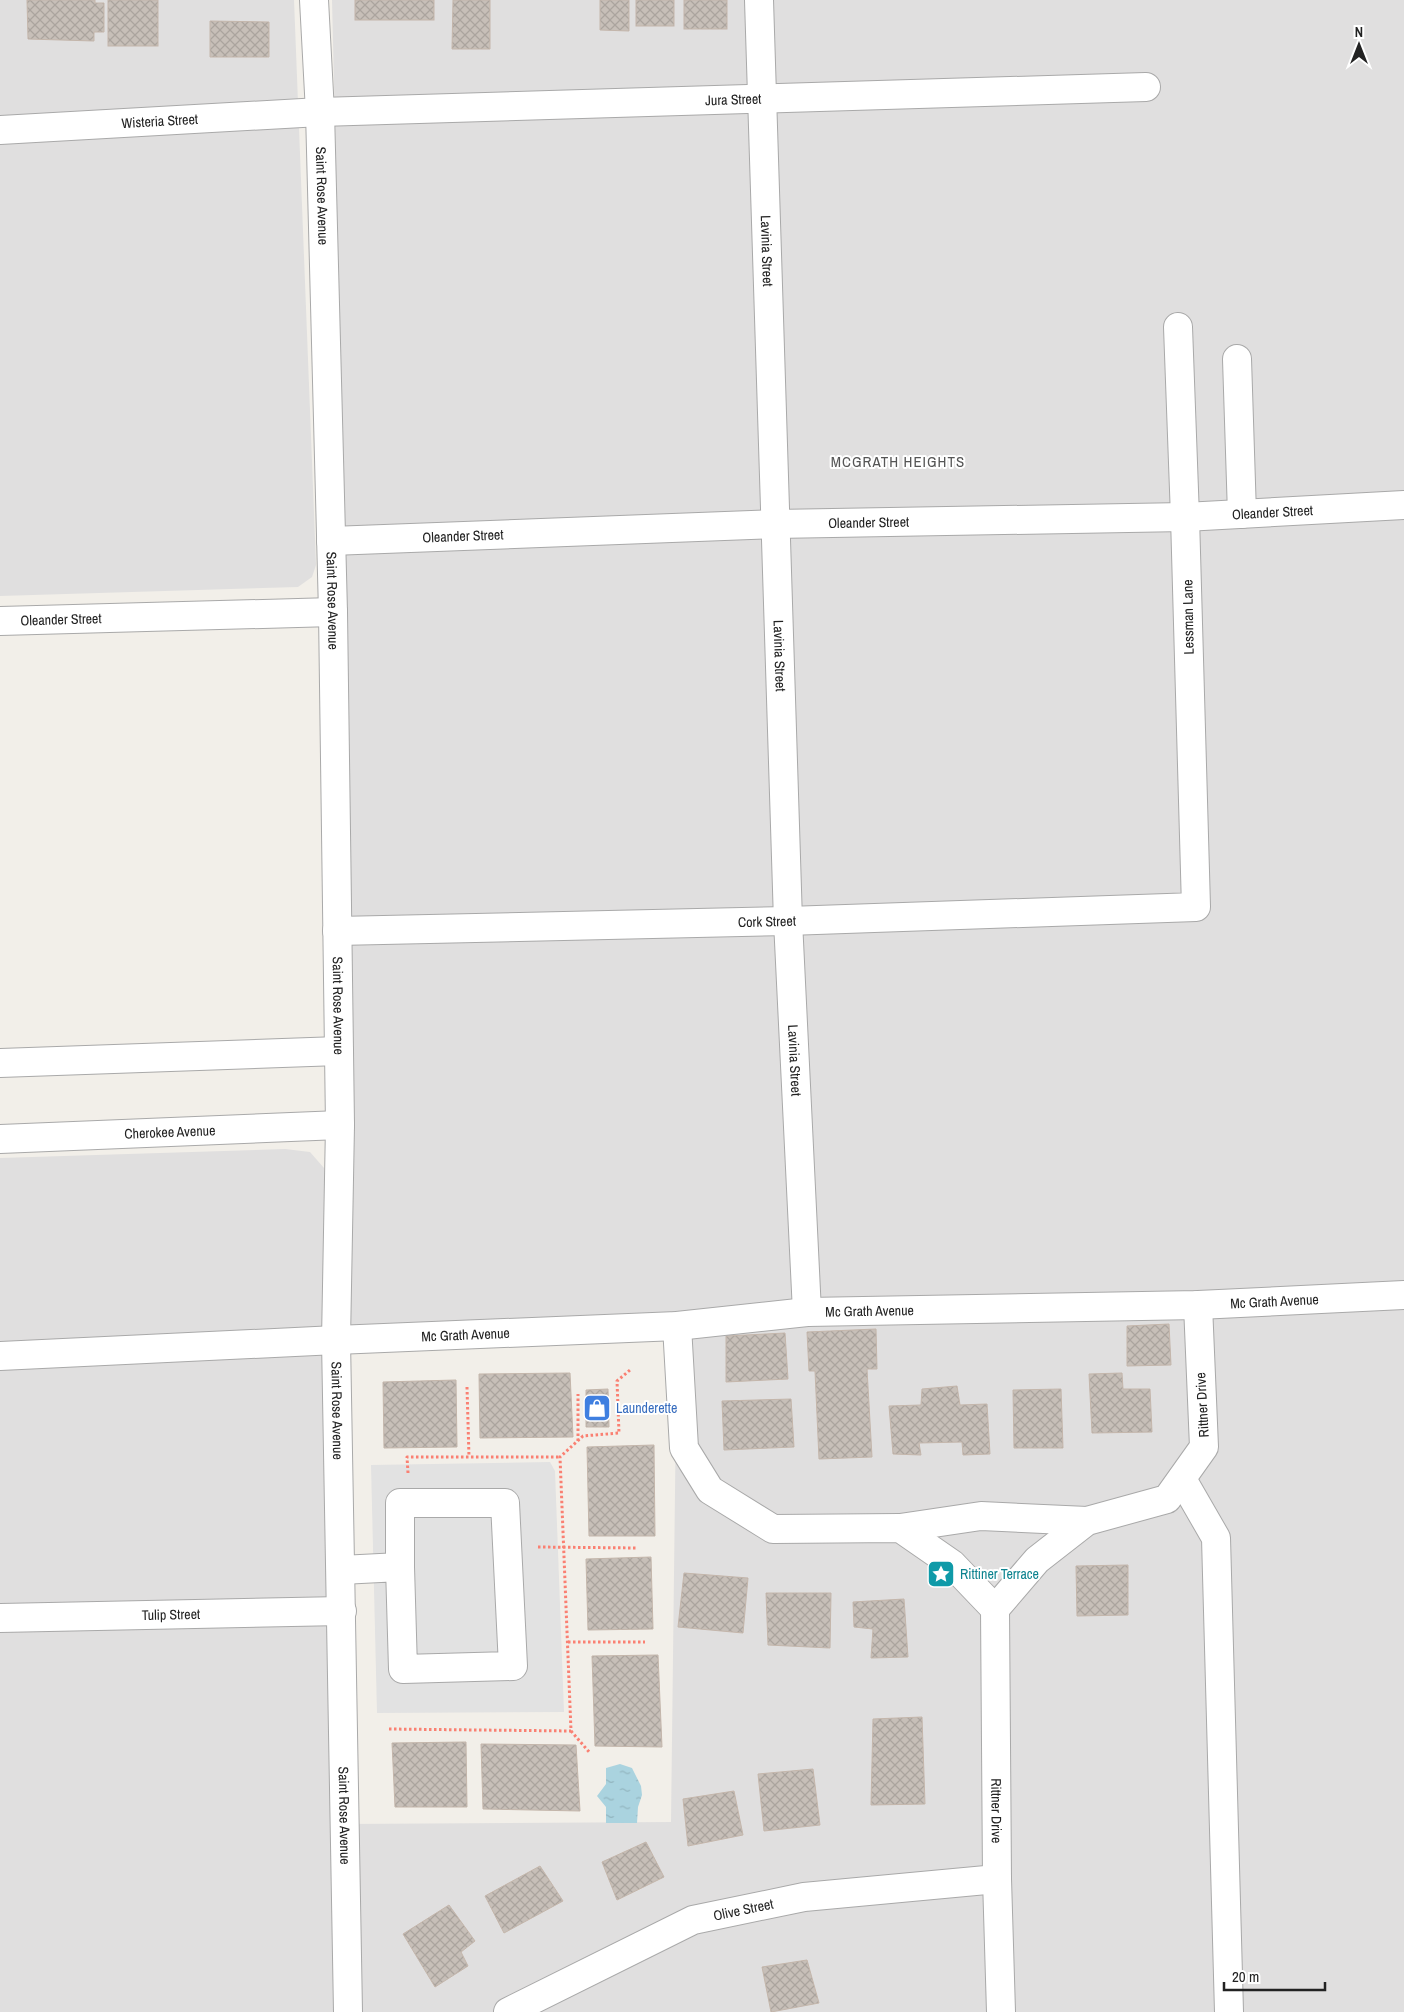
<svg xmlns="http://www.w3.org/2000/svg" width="1404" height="2012" font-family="'Archivo Narrow',sans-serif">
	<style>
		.residential { fill: #e0dfdf }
		.parking { fill: #e2e2e2 }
		.water { fill: url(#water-ripples) }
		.building { fill: url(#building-cross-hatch); stroke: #c4b6ab }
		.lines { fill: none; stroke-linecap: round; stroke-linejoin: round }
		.minor-casing { stroke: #a9a9a9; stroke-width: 30 }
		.path { stroke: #fa8072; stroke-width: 3; stroke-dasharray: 2.5 2.5; stroke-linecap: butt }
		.minor { stroke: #fff; stroke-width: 28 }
		.labels { text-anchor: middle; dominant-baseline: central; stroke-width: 4; stroke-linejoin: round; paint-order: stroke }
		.street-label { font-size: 14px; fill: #222; stroke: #fff }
		.shop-label { font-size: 14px; fill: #366cbe; stroke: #fff; text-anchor: start }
		.culture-label { font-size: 14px; fill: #0d838f; stroke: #fff; text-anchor: start }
		.neighbourhood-label { font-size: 15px; letter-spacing: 1px; fill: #555; stroke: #fff }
	</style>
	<defs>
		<pattern id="water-ripples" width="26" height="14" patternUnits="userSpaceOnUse" patternTransform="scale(1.25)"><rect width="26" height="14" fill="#aad3df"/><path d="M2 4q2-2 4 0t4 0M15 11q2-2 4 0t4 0" fill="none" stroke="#92b5bf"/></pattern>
		<pattern id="building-cross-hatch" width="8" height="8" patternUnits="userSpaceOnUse" patternTransform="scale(1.25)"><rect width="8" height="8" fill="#c7bfb8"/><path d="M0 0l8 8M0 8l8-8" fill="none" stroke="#aba49e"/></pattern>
	</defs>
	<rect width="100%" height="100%" fill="#f2efe9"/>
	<g class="residential">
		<path d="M 0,0 L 294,0 L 316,565 L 312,577 L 298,587 L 0,596 Z"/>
		<path d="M 332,0 L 1404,0 L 1404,2012 L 348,2012 L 345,1824 L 671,1822 L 677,1326 L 336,1340 L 346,587 Z"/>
		<path d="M 285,1149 L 310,1152 L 324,1168 L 325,1180 L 342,2012 L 0,2012 L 0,1158 Z"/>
	</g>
	<path class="parking" d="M 550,1462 L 555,1471 L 564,1712 L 377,1713 L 371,1465 Z"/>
	<path class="water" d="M 620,1764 L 632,1768 L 641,1786 L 642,1795 L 638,1807 L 637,1823 L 606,1823 L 606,1807 L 597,1796 L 606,1784 L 606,1768 Z"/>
	<g class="building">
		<path d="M 27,0 L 95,0 L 95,3 L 104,3 L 104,32 L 94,32 L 94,41 L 28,39 Z"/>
		<rect x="108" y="0" width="50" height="46"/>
		<rect x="355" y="0" width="79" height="20"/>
		<path d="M 453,0 L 490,0 L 490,49 L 452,49 Z"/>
		<path d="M 600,0 L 629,0 L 629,31 L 600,30 Z"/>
		<rect x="636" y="0" width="38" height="26"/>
		<rect x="684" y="0" width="43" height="29"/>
		<path d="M 210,21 L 269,22 L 269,57 L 210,57 Z"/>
		<path d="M 1169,1324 L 1171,1365 L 1127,1366 L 1127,1326 Z"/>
		<path d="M 876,1329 L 877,1369 L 867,1369 L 872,1457 L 819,1459 L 815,1371 L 809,1371 L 807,1332 Z"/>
		<path d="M 785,1333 L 788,1379 L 726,1382 L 726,1336 Z"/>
		<path d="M 570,1373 L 573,1437 L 480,1438 L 479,1374 Z"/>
		<path d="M 1122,1373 L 1123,1389 L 1150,1389 L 1152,1432 L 1092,1433 L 1089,1374 Z"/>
		<path d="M 456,1380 L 457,1447 L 384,1448 L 383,1382 Z"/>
		<path d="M 957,1386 L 960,1405 L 987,1404 L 990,1454 L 963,1455 L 962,1442 L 919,1443 L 921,1455 L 893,1454 L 889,1406 L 921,1405 L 922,1389 Z"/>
		<path d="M 608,1389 L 609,1427 L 586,1427 L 586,1390 Z"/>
		<path d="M 1061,1389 L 1063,1448 L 1014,1448 L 1013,1390 Z"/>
		<path d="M 791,1399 L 794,1447 L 724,1450 L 722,1401 Z"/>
		<path d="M 654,1445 L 655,1536 L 589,1536 L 587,1447 Z"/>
		<path d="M 651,1557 L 653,1629 L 588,1630 L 586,1559 Z"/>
		<path d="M 1128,1565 L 1128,1615 L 1077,1616 L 1076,1566 Z"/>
		<path d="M 684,1573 L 748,1578 L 743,1633 L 678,1627 Z"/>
		<path d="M 766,1593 L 831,1593 L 830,1648 L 768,1645 Z"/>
		<path d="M 904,1599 L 908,1657 L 871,1658 L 873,1629 L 854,1627 L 853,1602 Z"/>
		<path d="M 658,1655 L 662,1747 L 595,1746 L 592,1656 Z"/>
		<path d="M 922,1717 L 925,1804 L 871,1805 L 873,1719 Z"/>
		<path d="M 466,1742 L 467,1807 L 395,1807 L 392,1743 Z"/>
		<path d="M 481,1744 L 576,1745 L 580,1811 L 483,1809 Z"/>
		<path d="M 813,1769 L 820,1825 L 764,1831 L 758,1774 Z"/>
		<path d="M 734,1791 L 743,1835 L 688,1846 L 683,1799 Z"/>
		<path d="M 646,1842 L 664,1877 L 617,1900 L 602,1862 Z"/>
		<path d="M 540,1866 L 563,1901 L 504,1933 L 485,1896 Z"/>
		<path d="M 449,1905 L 475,1941 L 461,1952 L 468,1966 L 435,1987 L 403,1934 Z"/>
		<path d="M 807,1960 L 819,2003 L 771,2012 L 762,1967 Z"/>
	</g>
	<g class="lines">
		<g class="minor-casing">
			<g id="minor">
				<path id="s1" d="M 314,0 L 320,112 L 333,612 L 340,1125 L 336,1340 L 348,2012"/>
				<path id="s2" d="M 759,0 L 788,921 L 807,1312"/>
				<path id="s3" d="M 0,130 L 320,112 L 1146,87"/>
				<path d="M 1237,359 L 1242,514"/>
				<path id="s4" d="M 331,541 L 775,524 L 1185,517 L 1404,505"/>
				<path id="s5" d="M 0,621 L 333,612"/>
				<path id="s6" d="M 337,931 L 788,921 L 1196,907 L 1185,517 L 1178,327"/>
				<path d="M 0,1063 L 339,1051"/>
				<path id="s7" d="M 0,1139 L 340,1125"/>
				<path id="s8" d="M 677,1326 L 684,1448 L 710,1490 L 773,1529 L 900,1528 L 952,1564 L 995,1609 L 997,1879 L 1001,2012"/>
				<path id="s9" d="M 0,1356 L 336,1340 L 677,1326 L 807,1312 L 1198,1305 L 1404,1295"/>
				<path d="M 1182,1479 L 1216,1538 L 1229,2012"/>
				<path d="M 900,1528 L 981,1516 L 1087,1521"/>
				<path d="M 341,1570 L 400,1567 L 400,1503 L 505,1503 L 513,1666 L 403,1669 L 400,1567"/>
				<path d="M 995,1609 L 1037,1560 L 1087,1521 L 1167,1499 L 1204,1447 L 1198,1305"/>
				<path id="s10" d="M 0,1618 L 342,1611"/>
				<path id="s11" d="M 508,2012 L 693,1920 L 804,1897 L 997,1879"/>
			</g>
		</g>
		<g class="path">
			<path d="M 467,1387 L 469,1457"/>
			<path d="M 578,1441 L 578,1394"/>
			<path d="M 408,1473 L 407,1457 L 560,1457"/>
			<path d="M 538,1547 L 638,1548"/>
			<path d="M 568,1642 L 645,1642"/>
			<path d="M 389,1729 L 571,1731 L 560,1457 L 583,1436 L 619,1433 L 617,1381 L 630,1370"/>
			<path d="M 571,1731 L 590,1753"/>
		</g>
		<use href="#minor" class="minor"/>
	</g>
	<defs>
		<g id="shop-square" transform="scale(1.4375)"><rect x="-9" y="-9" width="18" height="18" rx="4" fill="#3f7fe0" stroke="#fff"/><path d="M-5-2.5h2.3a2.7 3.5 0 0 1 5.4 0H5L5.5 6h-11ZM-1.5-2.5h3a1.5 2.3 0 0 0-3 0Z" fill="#fff"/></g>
		<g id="sight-square" transform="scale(1.4375)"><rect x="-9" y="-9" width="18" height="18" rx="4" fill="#0f9aa8" stroke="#fff"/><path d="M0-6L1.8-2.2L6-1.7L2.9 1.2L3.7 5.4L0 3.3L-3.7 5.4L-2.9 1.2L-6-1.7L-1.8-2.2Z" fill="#fff"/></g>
	</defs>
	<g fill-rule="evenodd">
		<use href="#shop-square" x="597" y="1408"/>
		<use href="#sight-square" x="941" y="1574"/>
	</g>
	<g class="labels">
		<g class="street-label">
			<text stroke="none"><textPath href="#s3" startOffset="734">Jura Street</textPath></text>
			<text stroke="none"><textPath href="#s3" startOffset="160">Wisteria Street</textPath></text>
			<text stroke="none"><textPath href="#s1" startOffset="196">Saint Rose Avenue</textPath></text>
			<text stroke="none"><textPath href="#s2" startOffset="251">Lavinia Street</textPath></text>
			<text stroke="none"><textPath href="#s4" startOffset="942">Oleander Street</textPath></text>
			<text stroke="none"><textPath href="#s4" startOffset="538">Oleander Street</textPath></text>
			<text stroke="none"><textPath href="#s4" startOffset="132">Oleander Street</textPath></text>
			<text stroke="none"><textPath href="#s1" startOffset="601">Saint Rose Avenue</textPath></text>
			<text transform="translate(1188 617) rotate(-91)">Lessman Lane</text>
			<text stroke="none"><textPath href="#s5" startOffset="61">Oleander Street</textPath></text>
			<text stroke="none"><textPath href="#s2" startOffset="656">Lavinia Street</textPath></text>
			<text stroke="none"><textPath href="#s6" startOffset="430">Cork Street</textPath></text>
			<text stroke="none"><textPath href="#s1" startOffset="1006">Saint Rose Avenue</textPath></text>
			<text stroke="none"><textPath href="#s2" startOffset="1061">Lavinia Street</textPath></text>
			<text stroke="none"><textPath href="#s7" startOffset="170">Cherokee Avenue</textPath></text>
			<text stroke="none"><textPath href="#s9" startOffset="1276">Mc Grath Avenue</textPath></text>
			<text stroke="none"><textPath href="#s9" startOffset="871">Mc Grath Avenue</textPath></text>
			<text stroke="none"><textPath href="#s9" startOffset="466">Mc Grath Avenue</textPath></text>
			<text transform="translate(1202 1405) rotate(-93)">Rittner Drive</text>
			<text stroke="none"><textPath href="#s1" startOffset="1411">Saint Rose Avenue</textPath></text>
			<text stroke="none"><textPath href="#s10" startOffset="171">Tulip Street</textPath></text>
			<text stroke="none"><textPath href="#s8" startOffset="700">Rittner Drive</textPath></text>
			<text stroke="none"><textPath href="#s1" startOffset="1816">Saint Rose Avenue</textPath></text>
			<text stroke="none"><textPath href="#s11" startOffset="258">Olive Street</textPath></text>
		</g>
		<g class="shop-label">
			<text x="616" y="1408">Launderette</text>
		</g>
		<g class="culture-label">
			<text x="960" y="1574">Rittiner Terrace</text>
		</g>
		<g class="neighbourhood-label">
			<text x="898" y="461">MCGRATH HEIGHTS</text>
		</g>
	</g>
	<g transform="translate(1359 45)" stroke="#ffffff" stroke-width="4" paint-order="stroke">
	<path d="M0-4L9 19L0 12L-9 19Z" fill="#222222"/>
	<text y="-8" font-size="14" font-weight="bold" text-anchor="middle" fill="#222222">N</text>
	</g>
	<path d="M1224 1982v8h101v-8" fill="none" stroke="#222222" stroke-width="2.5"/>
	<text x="1232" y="1982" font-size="15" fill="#222222" stroke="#ffffff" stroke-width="4" paint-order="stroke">20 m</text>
</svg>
